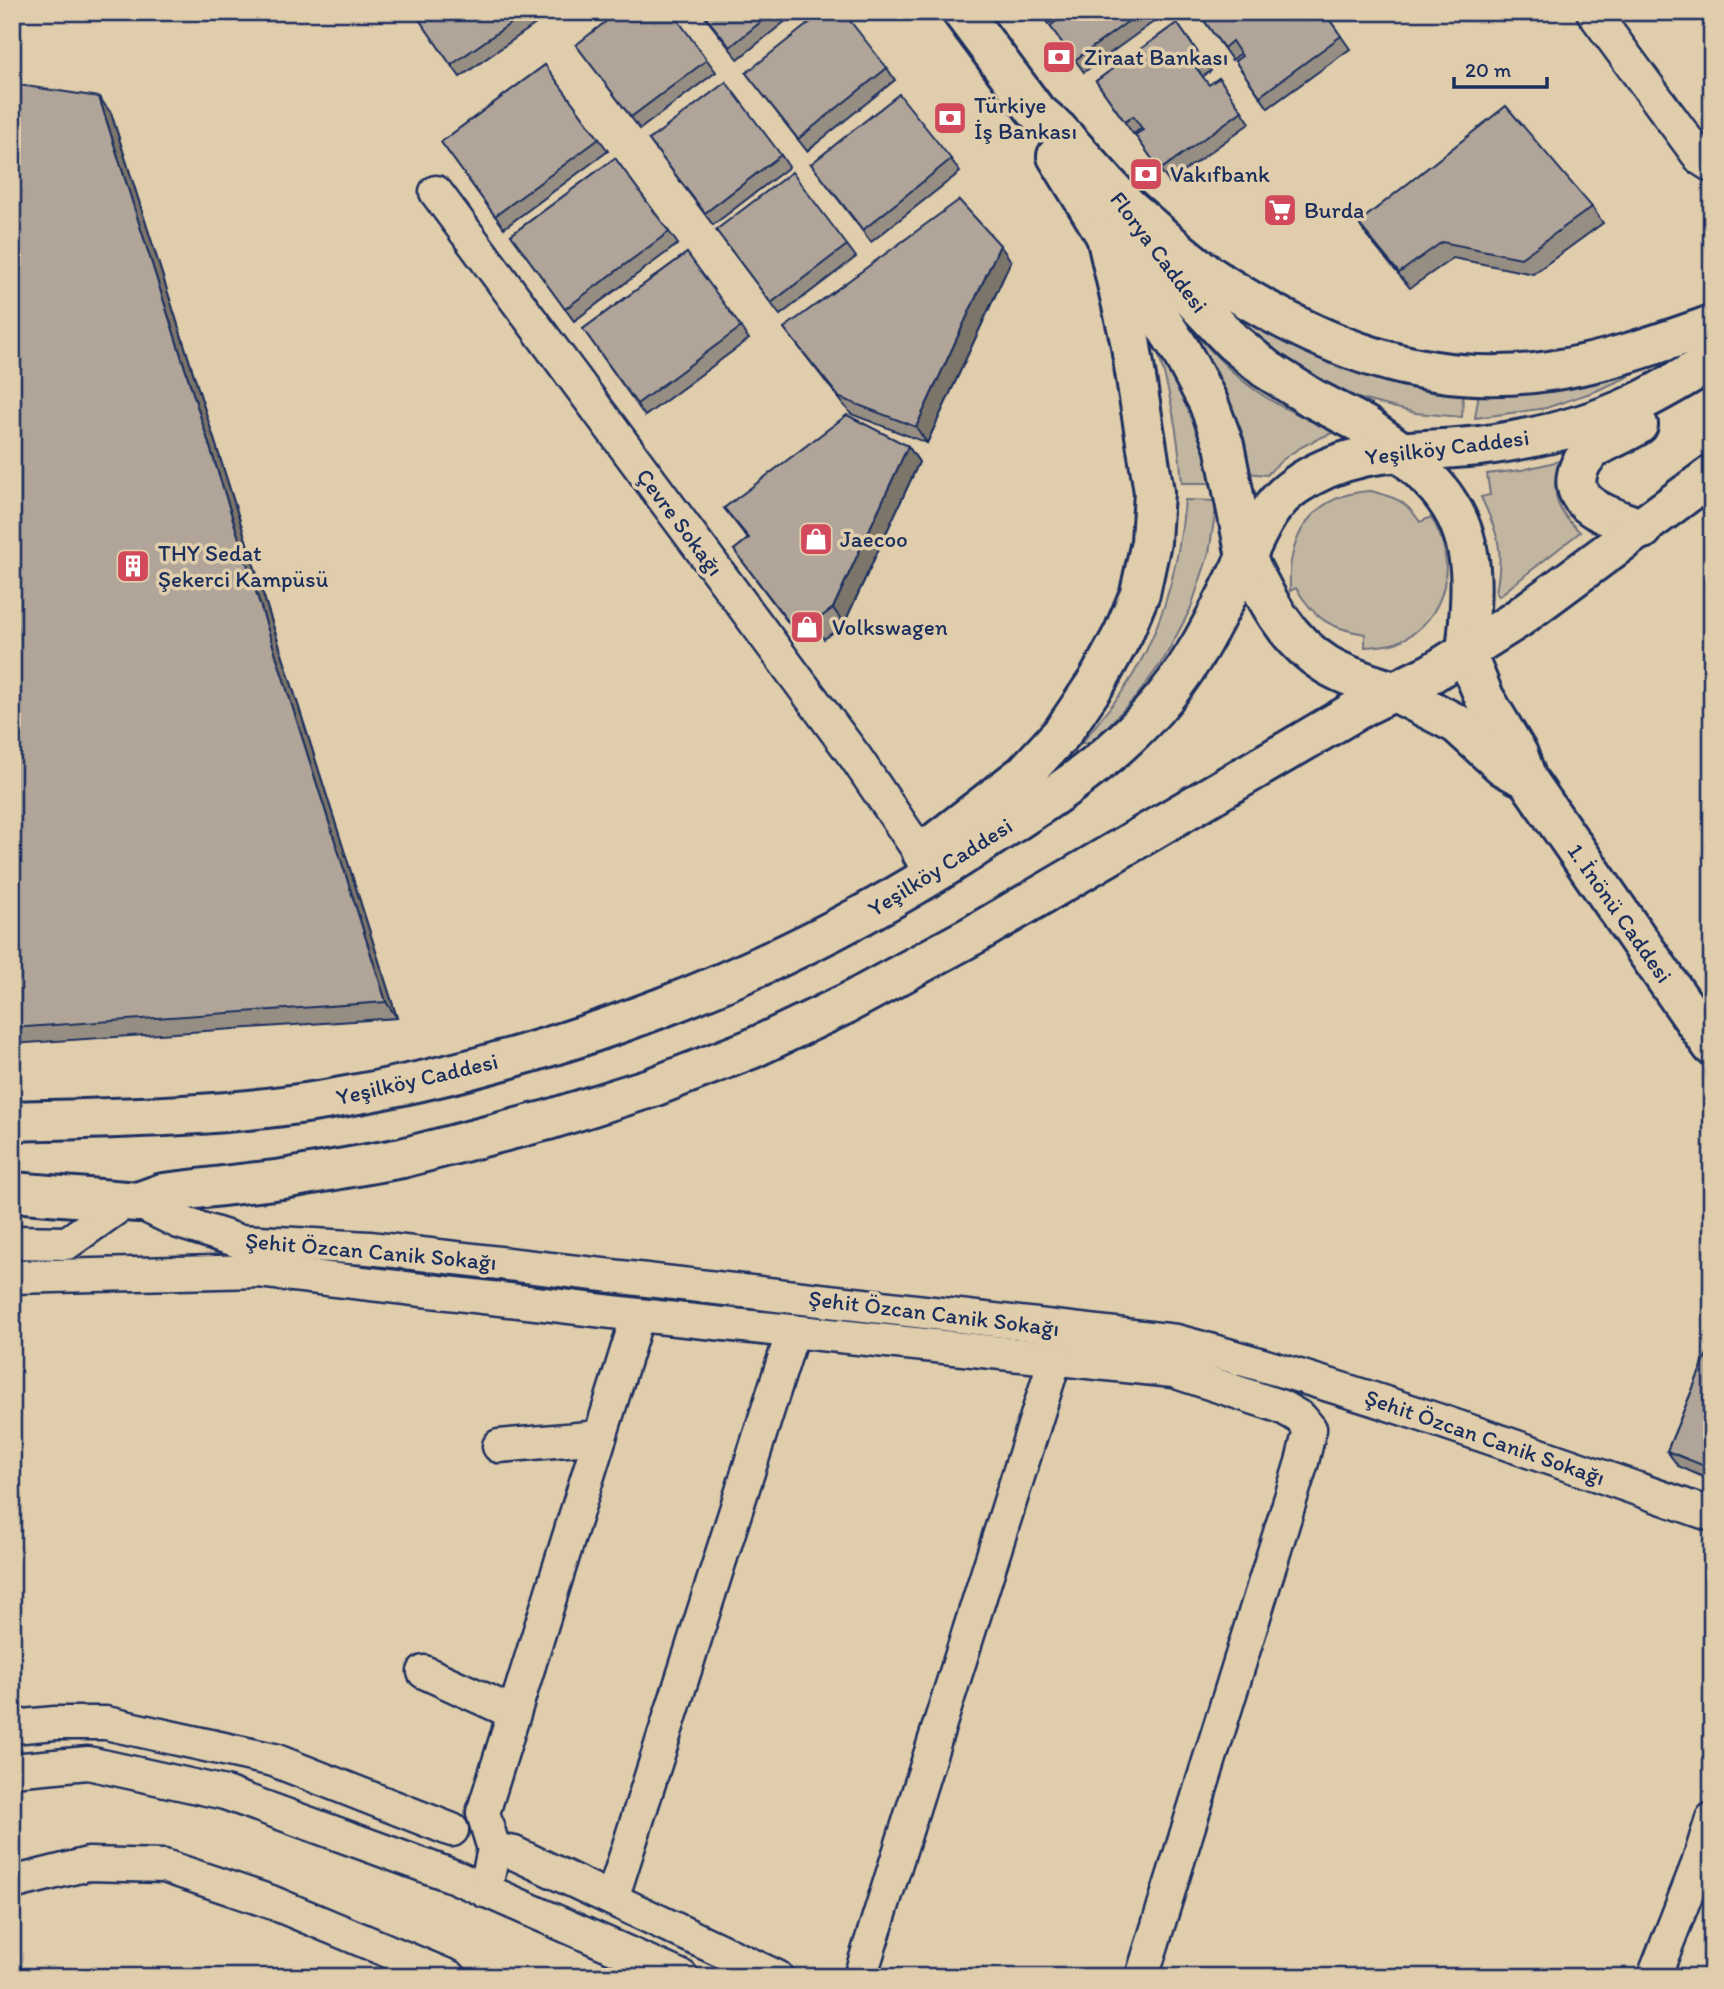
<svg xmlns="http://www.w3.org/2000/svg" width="1724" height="1989" font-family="Itim,sans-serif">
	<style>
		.grass { fill: #c3b6a0; stroke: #6f727f; stroke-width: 2 }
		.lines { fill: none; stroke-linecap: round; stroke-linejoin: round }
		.minor-casing { stroke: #1b2f5e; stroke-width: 37 }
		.major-casing { stroke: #1b2f5e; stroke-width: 44 }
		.highway-casing { stroke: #1b2f5e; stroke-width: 44 }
		.minor { stroke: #e0cdab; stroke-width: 32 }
		.major { stroke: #e0cdab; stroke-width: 38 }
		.highway { stroke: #e0cdab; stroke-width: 38 }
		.wall { fill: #978e83; stroke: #1b2f5e; stroke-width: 2 }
		.shaded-wall { fill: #7b746a; stroke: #1b2f5e; stroke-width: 2 }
		.building { fill: #b0a598; stroke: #1b2f5e; stroke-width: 2 }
		.labels { text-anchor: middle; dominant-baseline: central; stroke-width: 7; stroke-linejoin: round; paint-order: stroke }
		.poi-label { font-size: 23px; fill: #1b2f5e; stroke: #e0cdab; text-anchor: start }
		.street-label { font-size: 23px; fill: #1b2f5e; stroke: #e0cdab }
	</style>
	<rect width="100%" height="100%" fill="#e0cdab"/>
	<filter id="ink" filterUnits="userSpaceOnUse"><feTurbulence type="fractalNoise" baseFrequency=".0143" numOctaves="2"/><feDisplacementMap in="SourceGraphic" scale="14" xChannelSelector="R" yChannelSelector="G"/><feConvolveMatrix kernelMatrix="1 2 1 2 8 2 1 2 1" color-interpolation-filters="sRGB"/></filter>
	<g filter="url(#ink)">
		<g class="grass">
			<path d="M 1220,306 C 1300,352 1369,387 1463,393 L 1462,417 L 1416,413 L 1353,397 L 1304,376 Z"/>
			<path d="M 1175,311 C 1200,338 1225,369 1255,390 C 1280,408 1309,420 1337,431 C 1309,442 1287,452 1267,475 L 1247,473 L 1238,424 L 1216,369 Z"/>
			<path d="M 1154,340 L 1193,394 L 1216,483 L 1182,483 C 1178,431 1170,389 1154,340 Z"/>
			<path d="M 1630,376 L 1596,391 L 1546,408 L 1475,418 L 1479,393 Z"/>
			<path d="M 1559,461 C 1551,495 1555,509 1580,532 L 1499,596 L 1496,592 C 1504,550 1499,535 1481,497 L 1490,495 L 1487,474 L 1522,470 Z"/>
			<path d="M 1371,491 C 1396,498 1405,500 1420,522 L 1431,517 C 1458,560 1449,619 1398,642 C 1388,646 1376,646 1365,647 L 1365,634 C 1329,628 1315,619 1296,588 L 1290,591 C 1290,580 1289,568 1292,557 C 1300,516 1329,493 1371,491 Z"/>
			<path d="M 1185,500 L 1217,501 L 1209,553 L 1190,610 L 1164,659 L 1136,697 L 1090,744 L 1082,743 C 1095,726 1109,709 1122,692 C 1162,635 1179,568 1185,500 Z"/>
		</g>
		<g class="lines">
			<g class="minor-casing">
				<g id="minor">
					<path d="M 1593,12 L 1701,159 L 1712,166"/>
					<path d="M 436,192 L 856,758 L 921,854"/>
					<path d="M 138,1202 L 179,1222 L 239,1241 L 369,1248 L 1176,1341 C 1358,1389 1534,1453 1712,1515"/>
					<path d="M 12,1242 L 67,1243 L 125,1202"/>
					<path d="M 12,1277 L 259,1271 L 638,1315 L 1173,1371 L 1282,1407 L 1301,1418 L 1310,1429 L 1302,1462 L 1142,1977"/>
					<path d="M 499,1446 L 600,1437"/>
					<path d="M 424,1672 L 514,1713"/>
					<path d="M 12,1727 L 55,1723 L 106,1723 L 274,1760 L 452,1830"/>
					<path d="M 12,1770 L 88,1763 L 225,1793 L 453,1876 L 682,1977"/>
					<path d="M 494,1849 L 514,1853 L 777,1977"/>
					<path d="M 12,1883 L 88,1864 L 164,1866 L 271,1902 L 450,1977"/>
					<path d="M 485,1891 L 494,1849 L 483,1813 L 638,1315"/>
					<path d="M 612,1899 L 793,1331"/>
					<path d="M 860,1977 L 1055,1359"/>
					<path d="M 1654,1977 L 1698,1864 L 1712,1819"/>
				</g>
			</g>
			<g class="major-casing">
				<g id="major">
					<path d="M 962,12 L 1035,110 L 1058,130 L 1129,208 L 1145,239 L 1182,288 L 1232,341 L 1266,369 L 1312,398 L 1364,425 L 1399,450"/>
					<path d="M 1057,156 L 1106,236 L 1180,349 L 1208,402 L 1224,445 L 1246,557"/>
					<path d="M 1466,653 L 1484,697 L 1518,754 L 1527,779 L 1712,1046"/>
					<path d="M 1393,691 L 1457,724 L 1503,766 L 1519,775"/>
				</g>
			</g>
			<g class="highway-casing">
				<g id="highway">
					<path d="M 1129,208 C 1157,231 1184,259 1215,279 C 1317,345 1424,390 1549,371 C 1605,363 1658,344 1712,325"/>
					<path d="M 1638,425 C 1625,434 1608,439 1595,448 C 1586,454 1579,465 1577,475 C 1570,509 1619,519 1643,529"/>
					<path d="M 1399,450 C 1415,466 1435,482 1447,501 C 1479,547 1471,601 1466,653"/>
					<path d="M 1246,557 C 1266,599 1286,640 1327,665 C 1347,677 1372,684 1393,691"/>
					<path d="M 922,853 L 1024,774 L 1062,733 L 1098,680 L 1123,634 L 1140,593 L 1151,542 L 1154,492 L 1130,340 L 1106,236"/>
					<path d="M 12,1121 C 116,1118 222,1117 325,1100 C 552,1062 777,976 970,851 C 1021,817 1075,785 1121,743 C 1152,715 1180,681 1201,644 C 1217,616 1232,586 1246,557 C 1259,530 1269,504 1295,486 C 1357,442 1424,455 1494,444 C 1541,437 1591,425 1635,404 C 1661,392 1686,376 1712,361"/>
					<path d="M 12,1192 L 138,1202 L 163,1193 L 283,1179 L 402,1158 L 548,1120 L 653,1087 L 751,1049 L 846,1004 L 975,934 L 1362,707 L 1432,673 L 1516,620 L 1712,475"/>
				</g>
			</g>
			<use href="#minor" class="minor"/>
			<use href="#major" class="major"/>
			<use href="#highway" class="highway"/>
		</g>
		<g class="wall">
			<path d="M 414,12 L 529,12 L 537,23 L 460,77 Z"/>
			<path d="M 701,12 L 797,12 L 738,59 Z"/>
			<path d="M 1040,12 L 1165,12 L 1166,13 L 1084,72 L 1050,26 L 1058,20 L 1056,18 L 1048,24 Z"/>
			<path d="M 1198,12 L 1324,12 L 1350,49 L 1268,108 L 1235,61 L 1242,56 L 1241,53 L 1232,60 Z"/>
			<path d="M 1177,23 L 1211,71 L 1202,77 L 1209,85 L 1219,78 L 1250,123 L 1169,182 L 1135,135 L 1143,130 L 1142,128 L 1133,134 L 1096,81 Z"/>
			<path d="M 576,45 L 707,60 L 716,72 L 640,129 Z"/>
			<path d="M 545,65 L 608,151 L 504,228 L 441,142 Z"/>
			<path d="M 887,68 L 895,80 L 807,151 L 746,73 Z"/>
			<path d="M 12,84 L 111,113 L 397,1018 L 12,1044 Z"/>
			<path d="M 649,140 L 781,155 L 789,167 L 713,225 Z"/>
			<path d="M 615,158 L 678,244 L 574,321 L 511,235 Z"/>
			<path d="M 951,159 L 960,172 L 871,242 L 811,164 Z"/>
			<path d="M 1592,207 L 1603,223 L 1533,274 L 1453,258 L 1410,288 L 1369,239 L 1358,223 Z"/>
			<path d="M 716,230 L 847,245 L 856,257 L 780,315 Z"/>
			<path d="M 687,253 L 749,339 L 645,416 L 583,329 Z"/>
			<path d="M 1011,261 L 927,443 L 851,414 L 784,328 Z"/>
			<path d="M 908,446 L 919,462 L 844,624 L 824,639 L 817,629 L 802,641 L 734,550 L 748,539 L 724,508 Z"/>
			<path d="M 1712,1342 L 1712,1481 L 1678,1466 L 1667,1451 Z"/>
		</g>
		<g class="shaded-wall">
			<path d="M 99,97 L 111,113 L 397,1018 L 386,1002 Z"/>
			<path d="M 1000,245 L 1011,261 L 927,443 L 916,427 Z"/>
			<path d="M 908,446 L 919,462 L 844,624 L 833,608 Z"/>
		</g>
		<g class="building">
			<path d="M 414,12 L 527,12 L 451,65 Z"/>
			<path d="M 618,12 L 672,12 L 707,60 L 631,117 L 576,45 Z"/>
			<path d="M 702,12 L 773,12 L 730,47 Z"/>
			<path d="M 823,12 L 843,12 L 887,68 L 798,139 L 746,73 Z"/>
			<path d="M 1053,12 L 1141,12 L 1075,60 L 1050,26 L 1058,20 Z"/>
			<path d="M 1198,12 L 1324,12 L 1341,36 L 1260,96 L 1235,61 L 1242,56 L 1232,41 L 1224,48 Z"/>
			<path d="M 1177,23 L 1202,59 L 1194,65 L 1209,85 L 1219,78 L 1242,111 L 1160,170 L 1135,135 L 1143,130 L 1133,116 L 1125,122 L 1096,81 Z"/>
			<path d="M 545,65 L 599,139 L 495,216 L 441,142 Z"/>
			<path d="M 726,82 L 781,155 L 705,213 L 649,140 Z"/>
			<path d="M 12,84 L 99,97 L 386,1002 L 12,1028 Z"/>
			<path d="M 899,94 L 951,159 L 863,230 L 811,164 Z"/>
			<path d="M 1506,106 L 1592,207 L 1521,258 L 1442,242 L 1399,273 L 1358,223 Z"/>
			<path d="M 615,158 L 669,232 L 565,309 L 511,235 Z"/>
			<path d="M 792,172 L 847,245 L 771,303 L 716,230 Z"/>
			<path d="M 959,200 L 1000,245 L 916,427 L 840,398 L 784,328 Z"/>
			<path d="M 687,253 L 741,327 L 637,404 L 583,329 Z"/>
			<path d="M 847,415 L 908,446 L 833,608 L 813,623 L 806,614 L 791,625 L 734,550 L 749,538 L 724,508 Z"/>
			<path d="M 1712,1342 L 1712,1469 L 1667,1451 Z"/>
		</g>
	</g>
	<defs>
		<g id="bank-square" transform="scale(1.75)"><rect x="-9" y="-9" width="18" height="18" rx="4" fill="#d1495b" stroke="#e0cdab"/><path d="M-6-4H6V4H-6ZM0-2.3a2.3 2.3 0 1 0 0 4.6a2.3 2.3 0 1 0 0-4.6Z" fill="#fff"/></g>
		<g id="supermarket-square" transform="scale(1.75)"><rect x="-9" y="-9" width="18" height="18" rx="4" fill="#d1495b" stroke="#e0cdab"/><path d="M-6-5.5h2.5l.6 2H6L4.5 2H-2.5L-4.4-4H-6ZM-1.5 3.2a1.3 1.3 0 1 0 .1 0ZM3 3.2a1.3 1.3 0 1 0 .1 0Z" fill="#fff"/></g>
		<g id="shop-square" transform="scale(1.75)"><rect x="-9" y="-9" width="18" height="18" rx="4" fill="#d1495b" stroke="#e0cdab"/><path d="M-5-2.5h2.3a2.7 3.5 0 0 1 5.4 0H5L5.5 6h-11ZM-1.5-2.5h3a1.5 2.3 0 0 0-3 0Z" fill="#fff"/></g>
		<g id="building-square" transform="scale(1.75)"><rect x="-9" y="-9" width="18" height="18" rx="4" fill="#d1495b" stroke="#e0cdab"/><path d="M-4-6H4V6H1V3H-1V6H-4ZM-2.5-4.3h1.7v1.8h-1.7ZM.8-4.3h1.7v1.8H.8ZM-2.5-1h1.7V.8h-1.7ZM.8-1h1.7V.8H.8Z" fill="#fff"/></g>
	</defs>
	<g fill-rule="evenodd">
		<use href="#bank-square" x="1059" y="57"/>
		<use href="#bank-square" x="950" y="118"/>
		<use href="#bank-square" x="1146" y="174"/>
		<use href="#supermarket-square" x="1280" y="210"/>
		<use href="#shop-square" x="816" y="539"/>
		<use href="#building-square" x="133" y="566"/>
		<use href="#shop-square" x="807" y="627"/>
	</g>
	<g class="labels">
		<g class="poi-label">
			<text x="1084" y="57">Ziraat Bankası</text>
			<text x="974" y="105">Türkiye<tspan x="974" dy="26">İş Bankası</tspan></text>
			<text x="1170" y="174">Vakıfbank</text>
			<text x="1304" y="210">Burda</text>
			<text x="840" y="539">Jaecoo</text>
			<text x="158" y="553">THY Sedat<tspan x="158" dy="26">Şekerci Kampüsü</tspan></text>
			<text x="832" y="627">Volkswagen</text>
		</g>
		<g class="street-label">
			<text transform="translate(1159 252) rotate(53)">Florya Caddesi</text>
			<text transform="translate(1447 447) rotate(-7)">Yeşilköy Caddesi</text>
			<text transform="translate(680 522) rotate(53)">Çevre Sokağı</text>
			<text transform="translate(940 867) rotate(-32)">Yeşilköy Caddesi</text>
			<text transform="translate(1620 913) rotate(55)">1. İnönü Caddesi</text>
			<text transform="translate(417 1079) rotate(-13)">Yeşilköy Caddesi</text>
			<text transform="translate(371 1251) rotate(5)">Şehit Özcan Canik Sokağı</text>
			<text transform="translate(934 1313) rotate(7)">Şehit Özcan Canik Sokağı</text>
			<text transform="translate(1485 1437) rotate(19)">Şehit Özcan Canik Sokağı</text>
		</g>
	</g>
	<rect width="1724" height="1989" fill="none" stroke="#e0cdab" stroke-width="42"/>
	<rect x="21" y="21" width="1682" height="1947" fill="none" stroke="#1b2f5e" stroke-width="2.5" filter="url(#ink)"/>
	<path d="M1454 77v10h93v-10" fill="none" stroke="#1b2f5e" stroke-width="3.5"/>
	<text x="1465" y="77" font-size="21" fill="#1b2f5e" stroke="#e0cdab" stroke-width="5" paint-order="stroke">20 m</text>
</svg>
